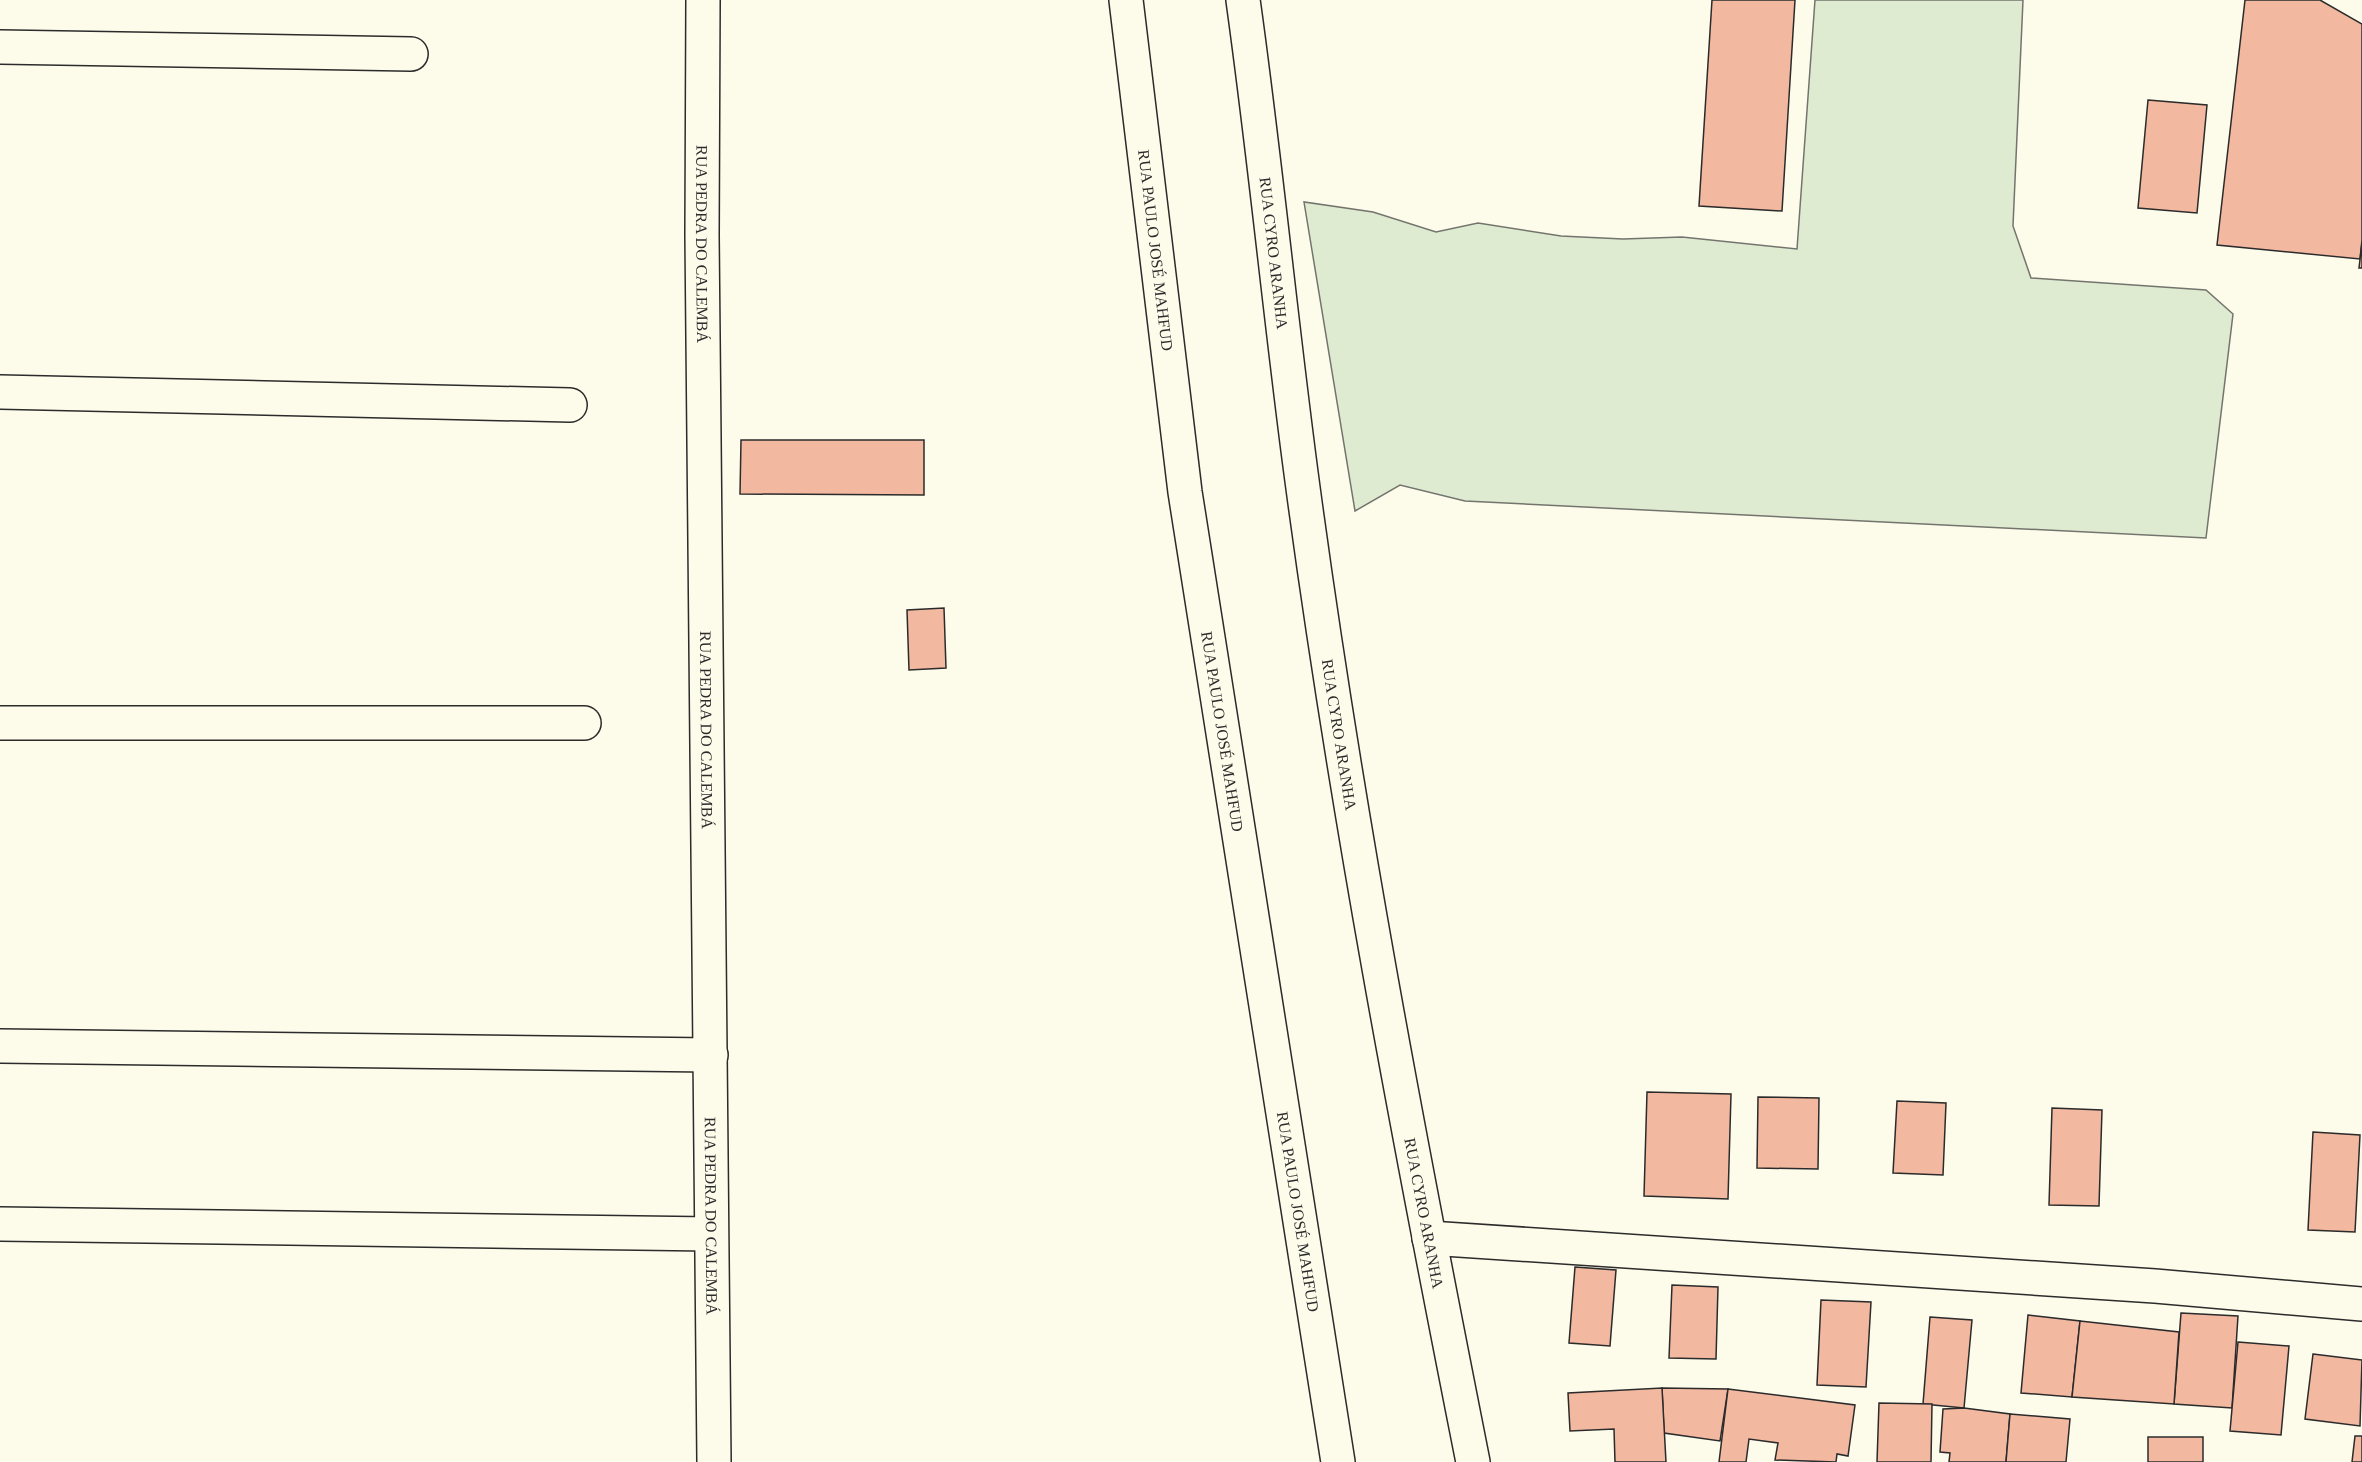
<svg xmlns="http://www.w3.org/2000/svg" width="2362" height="1462" font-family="'Times New Roman',serif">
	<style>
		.green { fill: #deebd1; stroke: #74746e; stroke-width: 1.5 }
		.building { fill: #f2b8a0; stroke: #2b2b2b; stroke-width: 1.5 }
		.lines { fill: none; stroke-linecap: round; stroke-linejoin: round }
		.minor-casing { stroke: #2b2b2b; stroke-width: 36 }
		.minor { stroke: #fdfbea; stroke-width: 33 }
		.labels { text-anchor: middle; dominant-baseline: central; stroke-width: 4.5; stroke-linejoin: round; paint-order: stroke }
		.street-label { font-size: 16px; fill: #2b2b2b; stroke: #fdfbea }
	</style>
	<rect width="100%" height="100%" fill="#fdfbea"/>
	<path class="green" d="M 1815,0 L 2023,0 L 2013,226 L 2031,278 L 2206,290 L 2233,314 L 2206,538 L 1465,501 L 1400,485 L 1355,511 L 1304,202 L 1373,212 L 1436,232 L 1478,223 L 1561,236 L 1623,239 L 1682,237 L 1797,249 Z"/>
	<g class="building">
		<path d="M 1712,0 L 1795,0 L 1782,211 L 1699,206 Z"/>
		<path d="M 2245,0 L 2320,0 L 2362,24 L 2362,240 L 2360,259 L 2217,245 Z"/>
		<path d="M 2148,100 L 2207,105 L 2197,213 L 2138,208 Z"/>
		<path d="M 2362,243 L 2362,268 L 2359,268 Z"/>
		<path d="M 741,440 L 924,440 L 924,495 L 740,494 Z"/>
		<path d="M 944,608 L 946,668 L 909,670 L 907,610 Z"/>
		<path d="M 1647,1092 L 1731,1094 L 1728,1199 L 1644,1196 Z"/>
		<path d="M 1758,1097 L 1819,1098 L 1818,1169 L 1757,1168 Z"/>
		<path d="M 1897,1101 L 1946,1103 L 1943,1175 L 1893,1173 Z"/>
		<path d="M 2052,1108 L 2102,1110 L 2099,1206 L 2049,1205 Z"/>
		<path d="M 2313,1132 L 2360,1135 L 2355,1232 L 2308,1230 Z"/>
		<path d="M 1575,1267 L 1616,1270 L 1610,1346 L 1569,1343 Z"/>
		<path d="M 1672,1285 L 1718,1287 L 1716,1359 L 1669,1358 Z"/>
		<path d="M 1821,1300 L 1871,1302 L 1866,1387 L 1817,1385 Z"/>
		<path d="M 2181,1313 L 2238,1316 L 2232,1408 L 2174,1404 Z"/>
		<path d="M 2028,1315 L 2080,1321 L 2072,1397 L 2021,1393 Z"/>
		<path d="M 1930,1317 L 1972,1320 L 1964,1408 L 1923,1404 Z"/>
		<path d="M 2080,1321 L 2179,1332 L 2174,1404 L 2072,1397 Z"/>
		<path d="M 2238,1342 L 2289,1346 L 2281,1435 L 2230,1431 Z"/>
		<path d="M 2313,1354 L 2362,1360 L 2360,1426 L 2305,1419 Z"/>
		<path d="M 1662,1388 L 1728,1389 L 1720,1441 L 1664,1433 Z"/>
		<path d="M 1662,1388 L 1666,1462 L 1615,1462 L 1614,1429 L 1570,1431 L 1568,1393 Z"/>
		<path d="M 1728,1389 L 1855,1405 L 1848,1456 L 1837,1454 L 1836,1462 L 1775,1460 L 1778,1443 L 1749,1439 L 1746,1462 L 1719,1462 Z"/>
		<path d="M 1879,1403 L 1932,1404 L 1931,1462 L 1877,1462 Z"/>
		<path d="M 1964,1408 L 2010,1414 L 2006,1462 L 1949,1462 L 1950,1453 L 1940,1452 L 1943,1409 Z"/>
		<path d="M 2010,1414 L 2070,1419 L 2066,1462 L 2006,1462 Z"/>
		<path d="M 2355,1436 L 2362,1436 L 2362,1462 L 2352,1462 Z"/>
		<rect x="2148" y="1437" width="55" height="25"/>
	</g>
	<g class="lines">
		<g class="minor-casing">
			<g id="minor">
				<path id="s1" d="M 703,0 L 702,235 L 714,1462"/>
				<path id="s2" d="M 1126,0 L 1185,492 L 1338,1462"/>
				<path id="s3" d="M 1243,0 C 1265,157 1280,315 1301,473 C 1345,804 1408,1134 1473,1462"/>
				<path d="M 0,47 L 411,54"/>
				<path d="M 0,392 L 570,405"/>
				<path d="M 0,723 L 584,723"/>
				<path d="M 0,1046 L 711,1055"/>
				<path d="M 0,1224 L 711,1234"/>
				<path d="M 1429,1238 L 2155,1286 L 2362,1304"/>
			</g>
		</g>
		<use href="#minor" class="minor"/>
	</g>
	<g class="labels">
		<g class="street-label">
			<text stroke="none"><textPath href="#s1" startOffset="244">RUA PEDRA DO CALEMBÁ</textPath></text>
			<text stroke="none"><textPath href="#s2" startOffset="252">RUA PAULO JOSÉ MAHFUD</textPath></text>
			<text stroke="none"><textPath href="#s3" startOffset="255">RUA CYRO ARANHA</textPath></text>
			<text stroke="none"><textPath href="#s1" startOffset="730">RUA PEDRA DO CALEMBÁ</textPath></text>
			<text stroke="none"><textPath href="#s2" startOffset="738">RUA PAULO JOSÉ MAHFUD</textPath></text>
			<text stroke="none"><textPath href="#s3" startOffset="741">RUA CYRO ARANHA</textPath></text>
			<text stroke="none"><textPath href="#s2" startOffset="1224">RUA PAULO JOSÉ MAHFUD</textPath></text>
			<text stroke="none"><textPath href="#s3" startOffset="1227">RUA CYRO ARANHA</textPath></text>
			<text stroke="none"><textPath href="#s1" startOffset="1216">RUA PEDRA DO CALEMBÁ</textPath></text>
		</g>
	</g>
</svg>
